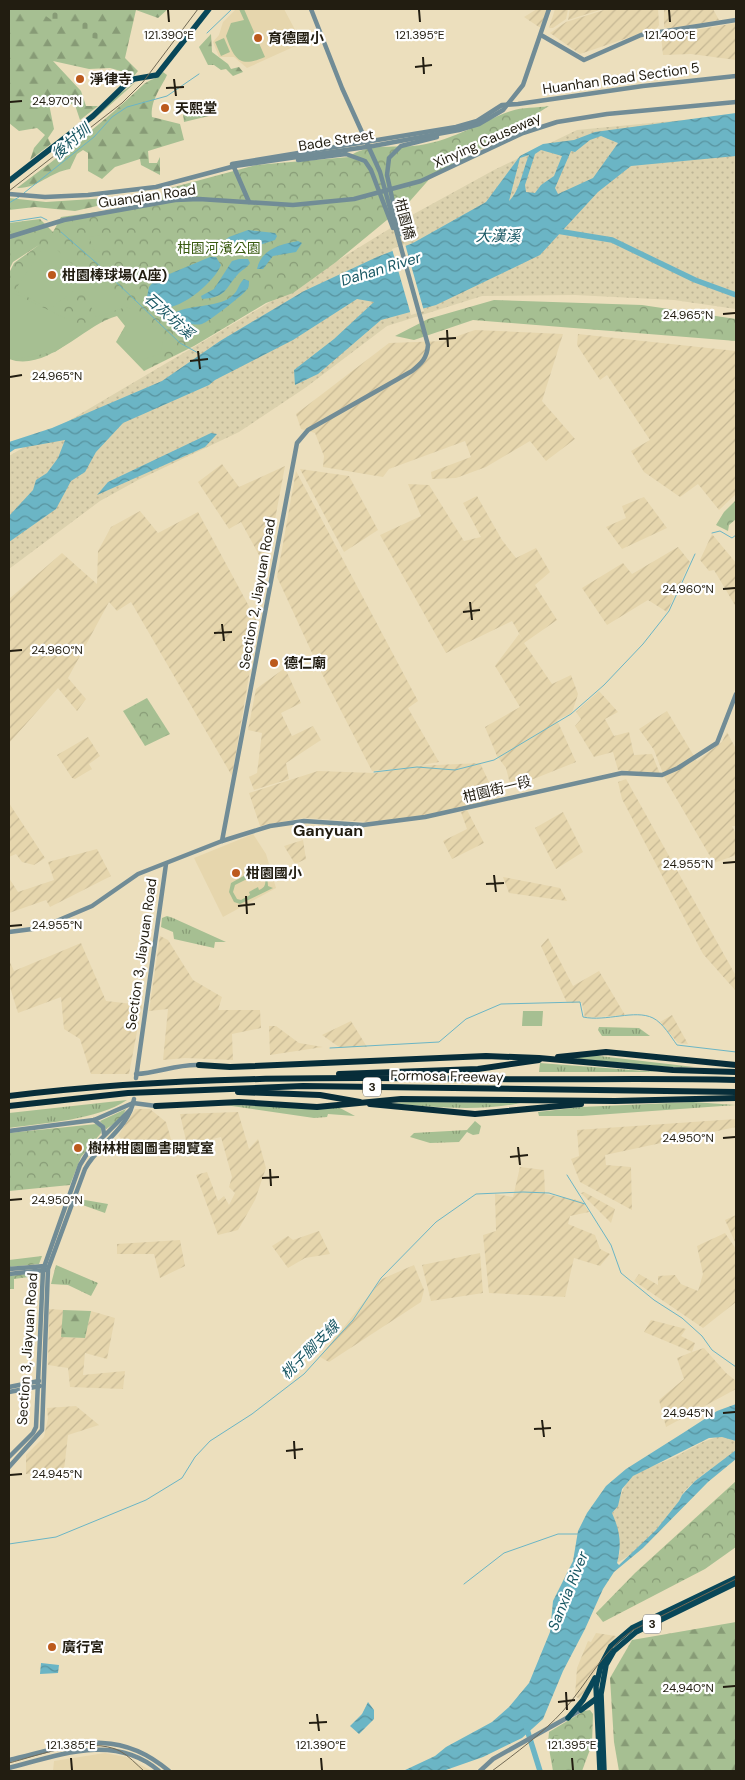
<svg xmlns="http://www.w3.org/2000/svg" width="745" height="1780" font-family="'DM Sans','Noto Sans TC',sans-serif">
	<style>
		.industrial { fill: url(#industrial-furrows) }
		.built { fill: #e6d6ad }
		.grass { fill: url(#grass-tufts) }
		.forest { fill: url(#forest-firs) }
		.sand { fill: url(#sand-dots) }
		.cemetery { fill: url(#cemetery-stones) }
		.park { fill: url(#park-crowns) }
		.pitch { fill: #a6bf92; fill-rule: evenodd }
		.water { fill: url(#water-waves); fill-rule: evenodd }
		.pier { fill: #ecdfbd }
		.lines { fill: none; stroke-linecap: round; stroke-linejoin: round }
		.stream { stroke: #6bb5c5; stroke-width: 1 }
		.river { stroke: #6bb5c5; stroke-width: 5.5 }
		.minor { stroke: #718c96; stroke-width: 4.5 }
		.major { stroke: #084759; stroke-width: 5.5 }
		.highway { stroke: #072d39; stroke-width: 6 }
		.rail { stroke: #716954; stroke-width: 1 }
		.ticks { fill: none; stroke: #221d11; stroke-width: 2 }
		.poi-dot { fill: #bc5a1d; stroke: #fff; stroke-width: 2 }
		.labels { text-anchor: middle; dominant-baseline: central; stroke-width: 4.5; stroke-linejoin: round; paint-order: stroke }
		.shield { fill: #fff; stroke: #646158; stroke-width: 1 }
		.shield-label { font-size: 12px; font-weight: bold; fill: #221d11 }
		.poi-label { font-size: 14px; font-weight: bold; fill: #221d11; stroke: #fff; text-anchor: start }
		.street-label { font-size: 14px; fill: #221d11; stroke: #fff }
		.park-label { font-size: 14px; fill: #3b5c12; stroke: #fff }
		.water-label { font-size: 15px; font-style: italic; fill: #1a5864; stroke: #fff }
		.quarter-label { font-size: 16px; font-weight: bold; fill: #221d11; stroke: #fff }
		.ticks-label { font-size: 12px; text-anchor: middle; fill: #221d11; stroke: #fff; stroke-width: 4.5; stroke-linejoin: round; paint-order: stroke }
	</style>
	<defs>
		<pattern id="industrial-furrows" width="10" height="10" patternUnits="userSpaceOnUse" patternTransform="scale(1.25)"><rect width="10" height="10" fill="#e6d6ad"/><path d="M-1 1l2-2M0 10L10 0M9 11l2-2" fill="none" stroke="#c5b794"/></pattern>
		<pattern id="grass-tufts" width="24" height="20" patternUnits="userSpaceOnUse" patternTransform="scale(1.25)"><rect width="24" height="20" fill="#a6bf92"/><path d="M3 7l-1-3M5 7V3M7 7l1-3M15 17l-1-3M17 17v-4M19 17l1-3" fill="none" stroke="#879b76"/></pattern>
		<pattern id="forest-firs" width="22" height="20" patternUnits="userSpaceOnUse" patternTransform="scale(1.25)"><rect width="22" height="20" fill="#a6bf92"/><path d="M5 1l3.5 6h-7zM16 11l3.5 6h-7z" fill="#879b76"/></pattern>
		<pattern id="sand-dots" width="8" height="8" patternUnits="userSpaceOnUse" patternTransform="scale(1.25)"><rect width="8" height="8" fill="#dcd2ae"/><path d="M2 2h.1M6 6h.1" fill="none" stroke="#bcb495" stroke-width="1.8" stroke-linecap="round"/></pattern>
		<pattern id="cemetery-stones" width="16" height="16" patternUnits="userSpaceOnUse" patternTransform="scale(1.25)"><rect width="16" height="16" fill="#a6bf92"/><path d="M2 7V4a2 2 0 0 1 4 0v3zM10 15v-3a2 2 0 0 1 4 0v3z" fill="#879b76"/></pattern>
		<pattern id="park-crowns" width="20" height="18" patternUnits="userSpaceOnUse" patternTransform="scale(1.25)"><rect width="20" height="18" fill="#a6bf92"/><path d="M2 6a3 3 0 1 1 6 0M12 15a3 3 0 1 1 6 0" fill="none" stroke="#879b76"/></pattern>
		<pattern id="water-waves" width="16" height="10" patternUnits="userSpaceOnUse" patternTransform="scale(1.25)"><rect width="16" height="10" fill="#6bb5c5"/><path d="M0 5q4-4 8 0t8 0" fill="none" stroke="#58939f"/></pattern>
	</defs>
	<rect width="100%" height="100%" fill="#ecdfbd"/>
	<g class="industrial">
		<path d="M 537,9 L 547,9 L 542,27 L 539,27 L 524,17 Z"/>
		<path d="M 555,9 L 568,9 L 566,19 L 553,28 L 549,28 Z"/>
		<path d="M 570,9 L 603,9 L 568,20 Z"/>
		<path d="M 607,9 L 658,9 L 659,25 L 657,28 L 580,54 L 550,33 L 566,22 Z"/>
		<path d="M 664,9 L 713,9 L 719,20 L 668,29 L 664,27 Z"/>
		<path d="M 736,23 L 736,60 L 691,54 L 663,55 L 661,36 Z"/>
		<path d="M 475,330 L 563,334 L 542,401 L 575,439 L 546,461 L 530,441 L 486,467 L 456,478 L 432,479 L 431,472 L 471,457 L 465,441 L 389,469 L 383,477 L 323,467 L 324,456 L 315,433 L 301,429 L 296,414 L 389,343 L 443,341 Z"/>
		<path d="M 578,334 L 736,351 L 736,494 L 719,510 L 698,484 L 680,497 L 644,472 L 631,451 L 650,440 L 607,375 L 600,380 L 577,345 Z"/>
		<path d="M 222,464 L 239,487 L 285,466 L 266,568 L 241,522 L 229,529 L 198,482 Z"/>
		<path d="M 300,469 L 349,476 L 378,530 L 344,552 Z"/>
		<path d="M 296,471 L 418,701 L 408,708 L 439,762 L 415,766 L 480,763 L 497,799 L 456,810 L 404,819 L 368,822 L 304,818 L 260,826 L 249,793 L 318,771 L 374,773 L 406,768 L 372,771 L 319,668 L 277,577 Z"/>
		<path d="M 408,484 L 429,485 L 464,541 L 481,537 L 463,503 L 477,496 L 502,540 L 516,558 L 536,548 L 550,572 L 535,585 L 557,620 L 524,643 L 552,684 L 571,675 L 578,694 L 572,713 L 557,720 L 576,762 L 511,788 L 506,768 L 497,756 L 485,727 L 520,707 L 495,666 L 519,634 L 523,640 L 512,621 L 446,653 L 380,535 L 421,516 Z"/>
		<path d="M 644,497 L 667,528 L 622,549 L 606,527 L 626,518 L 622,506 Z"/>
		<path d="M 140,511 L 158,533 L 198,512 L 258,623 L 232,776 L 131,602 L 117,611 L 109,602 L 68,678 L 86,699 L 77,711 L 58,688 L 9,743 L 9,599 L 62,553 L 97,584 L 98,551 L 111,527 Z"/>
		<path d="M 712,534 L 736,563 L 736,607 L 714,570 L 709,571 L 700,560 Z"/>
		<path d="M 678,547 L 690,562 L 667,612 L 648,600 L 607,625 L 582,588 L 623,563 L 632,574 Z"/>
		<path d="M 285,668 L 301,703 L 281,713 L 292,736 L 313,726 L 321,740 L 286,763 L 289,779 L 254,790 L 249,777 L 257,773 L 262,733 L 248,730 L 256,689 Z"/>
		<path d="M 599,691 L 618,712 L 605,719 L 614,736 L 629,732 L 634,755 L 652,754 L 660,774 L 618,770 L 613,752 L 594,757 L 575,726 L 581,719 L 576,712 Z"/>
		<path d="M 667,711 L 697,761 L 722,742 L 727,732 L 736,749 L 736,826 L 732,826 L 736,834 L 736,855 L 714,863 L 665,779 L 654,750 L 639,729 Z"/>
		<path d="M 88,737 L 100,756 L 89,764 L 92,769 L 75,779 L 72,778 L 57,755 Z"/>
		<path d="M 626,779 L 736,976 L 736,991 L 703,954 L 622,799 L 618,782 Z"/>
		<path d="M 9,803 L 45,858 L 34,865 L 22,862 L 16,854 L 9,857 Z"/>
		<path d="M 467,810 L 484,843 L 452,859 L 443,841 L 467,829 L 461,812 Z"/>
		<path d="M 563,812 L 583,852 L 556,869 L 535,828 Z"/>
		<path d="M 303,840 L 306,859 L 295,864 L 284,846 Z"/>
		<path d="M 97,849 L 111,876 L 50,907 L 46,900 L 9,913 L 9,878 L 18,892 L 54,880 L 48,862 Z"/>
		<path d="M 503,877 L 560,888 L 567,901 L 509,893 Z"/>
		<path d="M 160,936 L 168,940 L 193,980 L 222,997 L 218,1010 L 260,1010 L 261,1028 L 232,1034 L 233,1060 L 185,1058 L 163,1060 L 168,1009 L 149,1011 Z"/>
		<path d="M 548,938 L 573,986 L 599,971 L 625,1015 L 585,1018 L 582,1003 L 567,1003 L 541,946 Z"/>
		<path d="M 81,943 L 106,1001 L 142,1005 L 129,1074 L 91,1074 L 80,1039 L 64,1029 L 61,997 L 18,1013 L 9,984 L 9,960 L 14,971 Z"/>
		<path d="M 672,1015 L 688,1044 L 678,1043 L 660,1022 Z"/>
		<path d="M 351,1021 L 367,1047 L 339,1047 L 322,1035 Z"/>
		<path d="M 269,1026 L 276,1026 L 299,1043 L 323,1047 L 270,1055 Z"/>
		<path d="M 135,1109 L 150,1109 L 166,1122 L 172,1143 L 142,1151 L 118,1136 Z"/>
		<path d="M 238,1112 L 249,1149 L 258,1139 L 266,1168 L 255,1200 L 238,1230 L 218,1235 L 196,1175 L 207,1172 L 218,1201 L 224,1196 L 229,1205 L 235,1193 L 229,1187 L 232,1177 L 221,1137 L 187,1145 L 180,1114 Z"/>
		<path d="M 736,1119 L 736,1127 L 605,1155 L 606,1165 L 631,1167 L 632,1210 L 580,1182 L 571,1159 L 579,1156 L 577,1130 Z"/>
		<path d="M 520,1167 L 544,1170 L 545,1194 L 582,1201 L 589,1212 L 570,1216 L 568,1224 L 595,1235 L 600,1249 L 610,1254 L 600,1266 L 574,1258 L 565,1297 L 489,1293 L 483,1235 L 496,1231 L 495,1194 L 513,1197 Z"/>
		<path d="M 584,1192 L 615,1209 L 611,1223 L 581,1193 Z"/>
		<path d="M 736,1215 L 736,1244 L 725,1220 Z"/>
		<path d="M 319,1231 L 330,1254 L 305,1258 L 288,1268 L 272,1246 L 288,1236 L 293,1240 Z"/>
		<path d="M 725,1233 L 736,1249 L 736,1302 L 703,1328 L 634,1281 L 639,1274 L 658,1285 L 658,1276 L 675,1275 L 681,1284 L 698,1291 L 703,1274 L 697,1246 Z"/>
		<path d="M 180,1240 L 185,1266 L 160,1278 L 154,1254 L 117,1254 L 117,1244 Z"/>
		<path d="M 480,1253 L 483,1293 L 431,1301 L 422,1265 Z"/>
		<path d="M 414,1265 L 424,1290 L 421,1302 L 329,1362 L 320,1357 L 382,1279 Z"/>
		<path d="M 49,1309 L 63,1310 L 62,1337 L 85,1338 L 91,1311 L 115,1318 L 107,1359 L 85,1353 L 83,1375 L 125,1371 L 123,1389 L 70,1387 L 68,1368 L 48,1365 Z"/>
		<path d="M 651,1320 L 686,1329 L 681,1336 L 695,1343 L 692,1352 L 704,1348 L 726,1373 L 736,1381 L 736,1389 L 666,1427 L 659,1400 L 684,1379 L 677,1358 L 692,1352 L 644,1332 Z"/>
		<path d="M 76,1406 L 99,1425 L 68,1435 L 64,1470 L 26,1474 L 26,1455 L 44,1437 L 48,1418 L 47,1408 Z"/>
		<path d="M 596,1633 L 616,1636 L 601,1658 L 588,1689 L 581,1700 L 575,1696 L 577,1668 L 588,1641 L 591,1642 Z"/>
	</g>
	<g class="built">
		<path d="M 236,9 L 284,9 L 302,43 L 247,68 L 234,57 L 219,57 L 213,42 L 219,35 L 223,22 Z"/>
		<path d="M 253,834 L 266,854 L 276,888 L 223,917 L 194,858 Z"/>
		<path d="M 105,1753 L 126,1757 L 152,1771 L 53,1771 L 54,1761 Z"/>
	</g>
	<g class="grass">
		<path d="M 167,916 L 173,918 L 226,942 L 215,942 L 214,948 L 174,939 L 173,932 L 161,927 L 162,918 Z"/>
		<path d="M 599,1027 L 639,1028 L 650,1036 L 602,1036 L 598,1030 Z"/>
		<path d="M 591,1055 L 694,1067 L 668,1067 L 569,1058 Z"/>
		<path d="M 540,1063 L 658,1072 L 539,1072 Z"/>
		<path d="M 127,1100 C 98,1120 43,1123 9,1128 L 9,1113 Z"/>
		<path d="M 413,1102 L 520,1103 C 477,1112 434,1107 390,1103 Z"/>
		<path d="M 693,1102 L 736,1105 L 582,1116 L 539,1116 L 538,1112 L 581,1107 Z"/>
		<path d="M 225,1105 L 340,1108 L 355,1116 L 328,1114 L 327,1117 L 314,1118 Z"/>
		<path d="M 475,1121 L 481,1126 L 479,1134 L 473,1135 L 467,1132 L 459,1142 L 430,1143 L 410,1137 L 414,1133 L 467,1130 Z"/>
		<path d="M 78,1199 L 79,1199 L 108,1204 L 105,1213 L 77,1203 Z"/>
		<path d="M 56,1265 L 98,1283 L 91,1296 L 68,1285 L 51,1284 Z"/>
	</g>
	<g class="forest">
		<path d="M 9,9 L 168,9 L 158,18 L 136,10 L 125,58 L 138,71 L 134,76 L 122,83 L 124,72 L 110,68 L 89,69 L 53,61 L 81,91 L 86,106 L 98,106 L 80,120 L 75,105 L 48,99 L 54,129 L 48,138 L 51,144 L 30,160 L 34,148 L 45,135 L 37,128 L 19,131 L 9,123 Z"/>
		<path d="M 211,34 L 212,52 L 228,64 L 231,69 L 239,67 L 243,72 L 233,76 L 226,69 L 221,70 L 214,65 L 208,65 L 199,47 Z"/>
		<path d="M 163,72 L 167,75 C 161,88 150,101 152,117 L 180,124 L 184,140 L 148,151 L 149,163 L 157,163 L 160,157 L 160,175 L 141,165 L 140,159 L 115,167 L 102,179 L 88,171 L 88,153 L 83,150 L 77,154 L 70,169 C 50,172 37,189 17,188 C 61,155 104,122 144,84 C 150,79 156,80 163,72 Z"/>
		<path d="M 136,82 L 92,121 L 118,95 Z"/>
		<path d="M 153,195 L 153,199 L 97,206 L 75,211 L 35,207 L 9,210 L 9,198 L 46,202 Z"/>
		<path d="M 63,1310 L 91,1311 L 85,1338 L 61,1337 Z"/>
		<path d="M 736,1622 L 736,1771 L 619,1771 L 614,1742 L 610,1678 L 632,1640 Z"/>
	</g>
	<g class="sand">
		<path d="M 736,115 L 736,309 L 674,300 L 575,295 L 482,296 L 387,326 L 305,388 L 239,432 L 138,480 L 100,501 L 9,569 L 9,456 L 260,308 L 412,215 L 494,170 L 577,130 Z"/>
		<path d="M 722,1436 L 736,1441 L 736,1452 C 718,1465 697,1476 683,1493 C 681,1496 680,1500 678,1503 C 662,1526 642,1549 617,1563 L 620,1551 L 612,1513 C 622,1502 620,1486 633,1476 C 643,1468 660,1464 672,1458 C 690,1450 702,1440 722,1436 Z"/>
	</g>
	<g class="cemetery">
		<path d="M 36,9 L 69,9 L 64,21 L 57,24 Z"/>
		<path d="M 92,21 L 93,26 L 101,30 L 101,39 C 91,40 77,31 71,24 Z"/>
	</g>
	<g class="park">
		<path d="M 209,100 L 213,115 L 184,122 L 182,107 Z"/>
		<path d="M 549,106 L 471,155 L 433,175 L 410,201 L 336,262 L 293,293 L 266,303 L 194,346 L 144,371 L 116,342 L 125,326 L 117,316 C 85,324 46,373 9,359 L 9,273 L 14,263 L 39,245 L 13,262 L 9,270 L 9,223 L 40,219 L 53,232 L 61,217 L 162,203 L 163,190 L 256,165 L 349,157 C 366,143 393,148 413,146 C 449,143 478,123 511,111 C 522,107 537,108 549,106 Z"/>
		<path d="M 494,300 L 642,305 L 736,319 L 736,341 L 473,320 L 414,340 L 395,336 L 428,319 Z"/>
		<path d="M 736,500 L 736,519 L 729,525 L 728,531 L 716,525 L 724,512 Z"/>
		<path d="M 147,698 L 170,734 L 145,746 L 123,711 Z"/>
		<path d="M 126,1109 L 121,1119 L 106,1129 L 100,1121 Z"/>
		<path d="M 96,1124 L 101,1127 L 101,1133 L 81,1157 L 70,1185 L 9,1191 L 9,1133 Z"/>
		<path d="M 42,1256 L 39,1264 L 9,1267 L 9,1260 Z"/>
		<path d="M 36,1273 L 36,1276 L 14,1279 L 14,1289 L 9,1289 L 9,1276 Z"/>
		<path d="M 736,1481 L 736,1547 L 705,1569 L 603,1622 L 596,1613 L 635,1573 Z"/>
		<path d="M 590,1710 L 593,1714 L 592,1744 L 582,1771 L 553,1771 L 548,1743 L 549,1732 L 584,1711 Z"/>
	</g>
	<g class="pitch">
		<path d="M 239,9 L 244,9 L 265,57 C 241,67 235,62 226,36 L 231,23 L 244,20 Z"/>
		<path d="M 224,38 L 230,52 L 221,56 L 215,42 Z"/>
		<path d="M 107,234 L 114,249 L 95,252 L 89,237 Z"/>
		<path d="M 45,245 L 52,245 L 82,273 L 87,268 L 93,268 L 163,342 L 160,354 L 141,360 L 118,339 L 126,326 L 119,315 L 131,309 L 126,307 L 96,317 L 81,286 L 49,309 L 15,290 Z"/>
		<path d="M 13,293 L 71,321 L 82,333 L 55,352 L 16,359 L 9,357 L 9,297 Z"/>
		<path d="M 256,869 L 267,874 L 268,886 L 273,888 L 240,904 L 234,902 L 229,892 L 231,883 ZM 257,874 L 265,878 C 266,884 265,888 259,890 L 258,887 L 249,892 L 250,895 L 241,900 L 237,899 L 233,892 L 235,885 Z"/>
		<path d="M 523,1011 L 543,1011 L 542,1026 L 522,1026 Z"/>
		<path d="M 554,1736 L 563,1736 L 563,1743 L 571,1743 L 572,1756 L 564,1757 L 564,1763 L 554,1763 Z"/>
	</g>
	<g class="water">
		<path d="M 736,113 L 736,156 L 631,166 L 598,192 L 540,255 L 436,305 L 381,320 L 318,374 L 295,385 L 294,370 L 334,339 L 374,302 L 357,299 L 293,340 L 215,380 L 209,385 L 123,423 L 96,452 L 85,472 L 71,481 L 56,509 L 9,542 L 9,516 L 33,490 L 36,480 L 47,473 L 58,458 L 65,440 L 15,449 L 9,453 L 9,442 L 52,428 L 162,381 L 220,341 L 304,291 L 377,257 L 413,243 L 486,202 L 520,156 L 543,144 L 574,140 L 595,132 ZM 601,136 L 618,143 L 593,178 L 558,194 L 555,188 L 571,151 L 575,152 L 590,140 ZM 541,150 L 562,156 L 554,176 L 541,185 L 535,193 L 526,192 L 525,185 L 535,154 ZM 529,155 C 523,169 520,191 509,201 L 520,158 Z"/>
		<path d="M 248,230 L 275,233 L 277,236 L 275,240 L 232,254 L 221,253 L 217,246 L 229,237 Z"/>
		<path d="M 298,241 L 302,243 L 296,252 L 273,256 L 263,269 L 257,269 C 261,249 281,244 298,241 Z"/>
		<path d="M 210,257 L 216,257 L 221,265 C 213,285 166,324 146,302 L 149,287 L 155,280 Z"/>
		<path d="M 239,259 L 248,259 L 250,263 C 247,268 243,269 239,273 C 224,289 228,297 202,299 L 201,296 L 214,289 L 232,261 Z"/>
		<path d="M 244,279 L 249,281 C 249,283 249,287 248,288 C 245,294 208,322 202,324 C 194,326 183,322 175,319 L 174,313 C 190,304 221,308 233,295 C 238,291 239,283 244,279 Z"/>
		<path d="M 211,433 L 217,434 L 205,447 L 97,495 L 108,482 Z"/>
		<path d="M 736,1404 L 736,1441 L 722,1437 L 709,1438 L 633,1476 L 622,1489 L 618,1506 L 612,1513 C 620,1531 622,1544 617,1563 L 619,1565 L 656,1530 L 679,1501 L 682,1495 L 695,1481 L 736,1450 L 736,1459 L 708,1482 L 643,1548 L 614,1572 L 603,1589 L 585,1629 L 563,1671 L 543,1719 L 522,1738 L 483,1757 L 443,1771 L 403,1771 L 435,1756 L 446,1747 L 492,1722 L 509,1707 L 529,1683 L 550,1632 L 553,1601 L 573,1561 L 578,1531 L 587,1513 L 606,1486 L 626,1469 L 683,1433 L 717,1411 Z"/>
		<path d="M 41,1663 L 59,1665 L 58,1673 L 40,1674 Z"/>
		<path d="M 368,1702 L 374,1710 L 374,1719 L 359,1734 L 350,1726 L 362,1714 Z"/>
	</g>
	<path class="pier" d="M 405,244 L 424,311 L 411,315 L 392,249 Z"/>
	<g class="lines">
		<g class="stream">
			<path d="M 207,33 L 232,9"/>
			<path d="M 24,193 L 94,137 L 112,117 L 127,107 L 167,96 L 199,74"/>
			<path d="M 9,203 L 19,197"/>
			<path d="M 9,222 L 41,217 L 47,220"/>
			<path d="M 61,232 L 109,274"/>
			<path d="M 114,280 L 180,343 L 200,354"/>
			<path d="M 712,533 L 720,531 L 732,538 L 736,535"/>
			<path d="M 374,772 L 417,767 L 455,770 L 494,760 L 571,714 L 604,685 L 643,644 L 669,611 L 695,554"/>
			<path d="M 330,1048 L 439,1042 L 466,1019 L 501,1004 L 580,1002 L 583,1017 C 606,1022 635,1009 653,1018 C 663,1023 671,1037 677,1045 L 736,1052"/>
			<path d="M 567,1175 L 611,1245 L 621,1273 L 654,1300 L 682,1318 L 702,1336 L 712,1350 L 736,1367"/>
			<path d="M 9,1544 L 56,1537 L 146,1500 L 182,1478 L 195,1457 L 210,1441 L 252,1414 L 304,1374 L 353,1320 L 381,1278 L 436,1222 L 476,1194 L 523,1192 L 549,1193 L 585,1204"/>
			<path d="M 464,1584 L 504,1553 L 558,1534 L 579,1534"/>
		</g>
		<g class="river">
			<path d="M 557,231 L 612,240 L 695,280 L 736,295"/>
			<path d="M 526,1726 L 540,1771"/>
		</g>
		<g class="minor">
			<path d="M 541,35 L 584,60 L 641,35 L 736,20"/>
			<path d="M 298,160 L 346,154 L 365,161 L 371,170 L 393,228"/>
			<path d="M 232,164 L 456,127 L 477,121 L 502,105 L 518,104 L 643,86 L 736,76"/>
			<path d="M 233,165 L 249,202"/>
			<path d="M 9,194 L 45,197 L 88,195 L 156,187 L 235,166 L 373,146 L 459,130 L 479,124 L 503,110 L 523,85 L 549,9"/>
			<path d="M 400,234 L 387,175 L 389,158 L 401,146 L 437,137"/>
			<path d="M 9,237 L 64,220 L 175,200 L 199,199 L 293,205 L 354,199 L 421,181 L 523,133 L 557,122 L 607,114 L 736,102"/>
			<path d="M 222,841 L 297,443 L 308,430 L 412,371 C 422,363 427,358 428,345 L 380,172 L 342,88 L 311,9"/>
			<path d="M 9,932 L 40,928 L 92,906 L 138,874 L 222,841 L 270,826 L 304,821 L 363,825 L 425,817 L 622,773 L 662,775 L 678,768 L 717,743 L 736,694"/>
			<path d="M 136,1074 C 158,1073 177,1064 199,1065"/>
			<path d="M 136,1078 L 166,864"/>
			<path d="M 133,1103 L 156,1106"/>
			<path d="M 94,1120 L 103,1127 L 104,1134"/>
			<path d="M 9,1131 L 94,1120 L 133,1103"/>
			<path d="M 9,1269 L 45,1266"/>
			<path d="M 9,1274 L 45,1270"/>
			<path d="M 9,1387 L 39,1381"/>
			<path d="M 9,1392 L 40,1386"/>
			<path d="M 9,1457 L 33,1433 L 36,1427 L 43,1270 L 80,1165 L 88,1152 L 130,1110"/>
			<path d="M 9,1467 L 42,1430 L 48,1269 L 85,1169 C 98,1144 129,1129 134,1099"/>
			<path d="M 9,1760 C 70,1746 115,1725 169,1771"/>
			<path d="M 9,1768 C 59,1755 115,1733 159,1771"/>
			<path d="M 480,1771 L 493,1759 L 581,1710"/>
		</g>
		<g class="major">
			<path d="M 9,181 L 93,116 L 127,83 L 134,79 L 157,75 L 209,9"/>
			<path d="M 581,1710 L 597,1698"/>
			<path d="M 568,1718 L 583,1700 L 595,1678"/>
			<path d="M 600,1771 L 596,1686 L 601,1665 L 611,1646 L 632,1628 L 736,1578"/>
			<path d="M 604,1771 L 601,1694 L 606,1665 L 614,1651 L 636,1632 L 736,1583"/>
		</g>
		<g class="highway">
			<path d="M 558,1057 L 606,1052 L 736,1065"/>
			<path d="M 199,1065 L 230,1067 L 486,1056 L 539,1058 L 673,1070 L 736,1072"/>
			<path d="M 339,1074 L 478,1069 L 539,1060"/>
			<path d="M 238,1092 L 320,1095 L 360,1102"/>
			<path d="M 9,1096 C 169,1076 330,1077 491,1079 C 573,1080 654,1078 736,1080"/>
			<path d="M 370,1104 L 475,1114 L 581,1104"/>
			<path d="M 9,1106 L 128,1093 L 303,1086 L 736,1092"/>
			<path d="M 156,1106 L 239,1102 L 317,1107 L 401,1099 L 615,1101 L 736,1098"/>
		</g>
		<g class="rail">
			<path d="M 9,191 L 122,103 L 143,82 L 198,9"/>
			<path d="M 9,1763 C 40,1755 89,1736 120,1751 C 129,1756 136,1764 144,1771"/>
			<path d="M 492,1771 C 516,1753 543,1733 563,1711 C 587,1684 603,1650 633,1630 L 736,1579"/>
		</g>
	</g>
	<path class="ticks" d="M 168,10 L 169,22M 419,10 L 420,22M 669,10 L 670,22M 423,57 L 424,74M 415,67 L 432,65M 174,79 L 176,96M 166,88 L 184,87M 10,102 L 22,101M 723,314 L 735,313M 447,330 L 448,347M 439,339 L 456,338M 198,351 L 200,369M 190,361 L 208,359M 10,377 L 22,375M 723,589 L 735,588M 470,602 L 472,620M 463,612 L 480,610M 222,624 L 224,641M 214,633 L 232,632M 10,651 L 22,650M 723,863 L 735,862M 494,875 L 496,892M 486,884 L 504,883M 246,896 L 247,914M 238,906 L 255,904M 10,926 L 22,925M 723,1138 L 735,1137M 518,1147 L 520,1165M 510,1157 L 528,1155M 270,1169 L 271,1186M 262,1178 L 279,1177M 10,1200 L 22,1199M 723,1413 L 735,1412M 542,1420 L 544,1437M 534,1429 L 551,1428M 294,1441 L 295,1459M 286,1451 L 303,1449M 10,1475 L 22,1474M 723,1687 L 735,1686M 566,1692 L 567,1710M 558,1702 L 575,1700M 317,1714 L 319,1731M 309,1723 L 327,1722M 71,1758 L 72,1770M 321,1758 L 322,1770M 572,1758 L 573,1770"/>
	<g class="poi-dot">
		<circle cx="258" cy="38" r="5"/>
		<circle cx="80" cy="79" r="5"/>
		<circle cx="165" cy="108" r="5"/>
		<circle cx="52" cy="275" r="5"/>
		<circle cx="274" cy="663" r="5"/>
		<circle cx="236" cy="873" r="5"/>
		<circle cx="78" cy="1148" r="5"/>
		<circle cx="52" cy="1647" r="5"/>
	</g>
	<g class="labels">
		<g class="shield">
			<rect x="363" y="1077.5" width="18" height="19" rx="4"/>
			<rect x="643" y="1614.5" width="18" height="19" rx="4"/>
		</g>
		<g class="shield-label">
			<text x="372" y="1087">3</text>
			<text x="652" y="1624">3</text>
		</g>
		<g class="poi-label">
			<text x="268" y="38">育德國小</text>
			<text x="90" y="79">淨律寺</text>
			<text x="175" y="108">天熙堂</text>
			<text x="62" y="275">柑園棒球場(A座)</text>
			<text x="284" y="663">德仁廟</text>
			<text x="246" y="873">柑園國小</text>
			<text x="88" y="1148">樹林柑園圖書閱覽室</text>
			<text x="62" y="1647">廣行宮</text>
		</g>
		<g class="street-label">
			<text transform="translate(621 78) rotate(-8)">Huanhan Road Section 5</text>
			<text transform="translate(336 140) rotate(-9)">Bade Street</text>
			<text transform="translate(487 140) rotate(-24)">Xinying Causeway</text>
			<text transform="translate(147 196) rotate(-8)">Guanqian Road</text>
			<text transform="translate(405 219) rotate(75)">柑園橋</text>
			<text transform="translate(257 594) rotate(-80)">Section 2, Jiayuan Road</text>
			<text transform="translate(497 789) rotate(-14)">柑園街一段</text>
			<text transform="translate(141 954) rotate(-82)">Section 3, Jiayuan Road</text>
			<text transform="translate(447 1076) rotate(1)">Formosa Freeway</text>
			<text transform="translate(27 1349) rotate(-86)">Section 3, Jiayuan Road</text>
		</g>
		<g class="park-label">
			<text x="219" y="248">柑園河濱公園</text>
		</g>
		<g class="water-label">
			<text transform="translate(71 142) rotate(-41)">後村圳</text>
			<text x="498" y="236">大漢溪</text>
			<text transform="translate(381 269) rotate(-17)">Dahan River</text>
			<text transform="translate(169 316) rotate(42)">石灰坑溪</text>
			<text transform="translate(310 1350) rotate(-45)">桃子腳支線</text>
			<text transform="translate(568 1591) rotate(-68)">Sanxia River</text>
		</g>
		<g class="quarter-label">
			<text x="328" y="830">Ganyuan</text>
		</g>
	</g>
	<g class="ticks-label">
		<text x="169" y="39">121.390°E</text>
		<text x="420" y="39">121.395°E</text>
		<text x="670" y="39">121.400°E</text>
		<text x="57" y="105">24.970°N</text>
		<text x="688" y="319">24.965°N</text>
		<text x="57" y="380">24.965°N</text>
		<text x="688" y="593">24.960°N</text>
		<text x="57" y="654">24.960°N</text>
		<text x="688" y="868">24.955°N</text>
		<text x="57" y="929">24.955°N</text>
		<text x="688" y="1142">24.950°N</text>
		<text x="57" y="1204">24.950°N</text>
		<text x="688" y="1417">24.945°N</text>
		<text x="57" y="1478">24.945°N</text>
		<text x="688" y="1692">24.940°N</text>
		<text x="71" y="1749">121.385°E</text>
		<text x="321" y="1749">121.390°E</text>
		<text x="572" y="1749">121.395°E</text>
	</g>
	<rect width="745" height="1780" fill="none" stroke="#221d11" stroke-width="20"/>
</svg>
